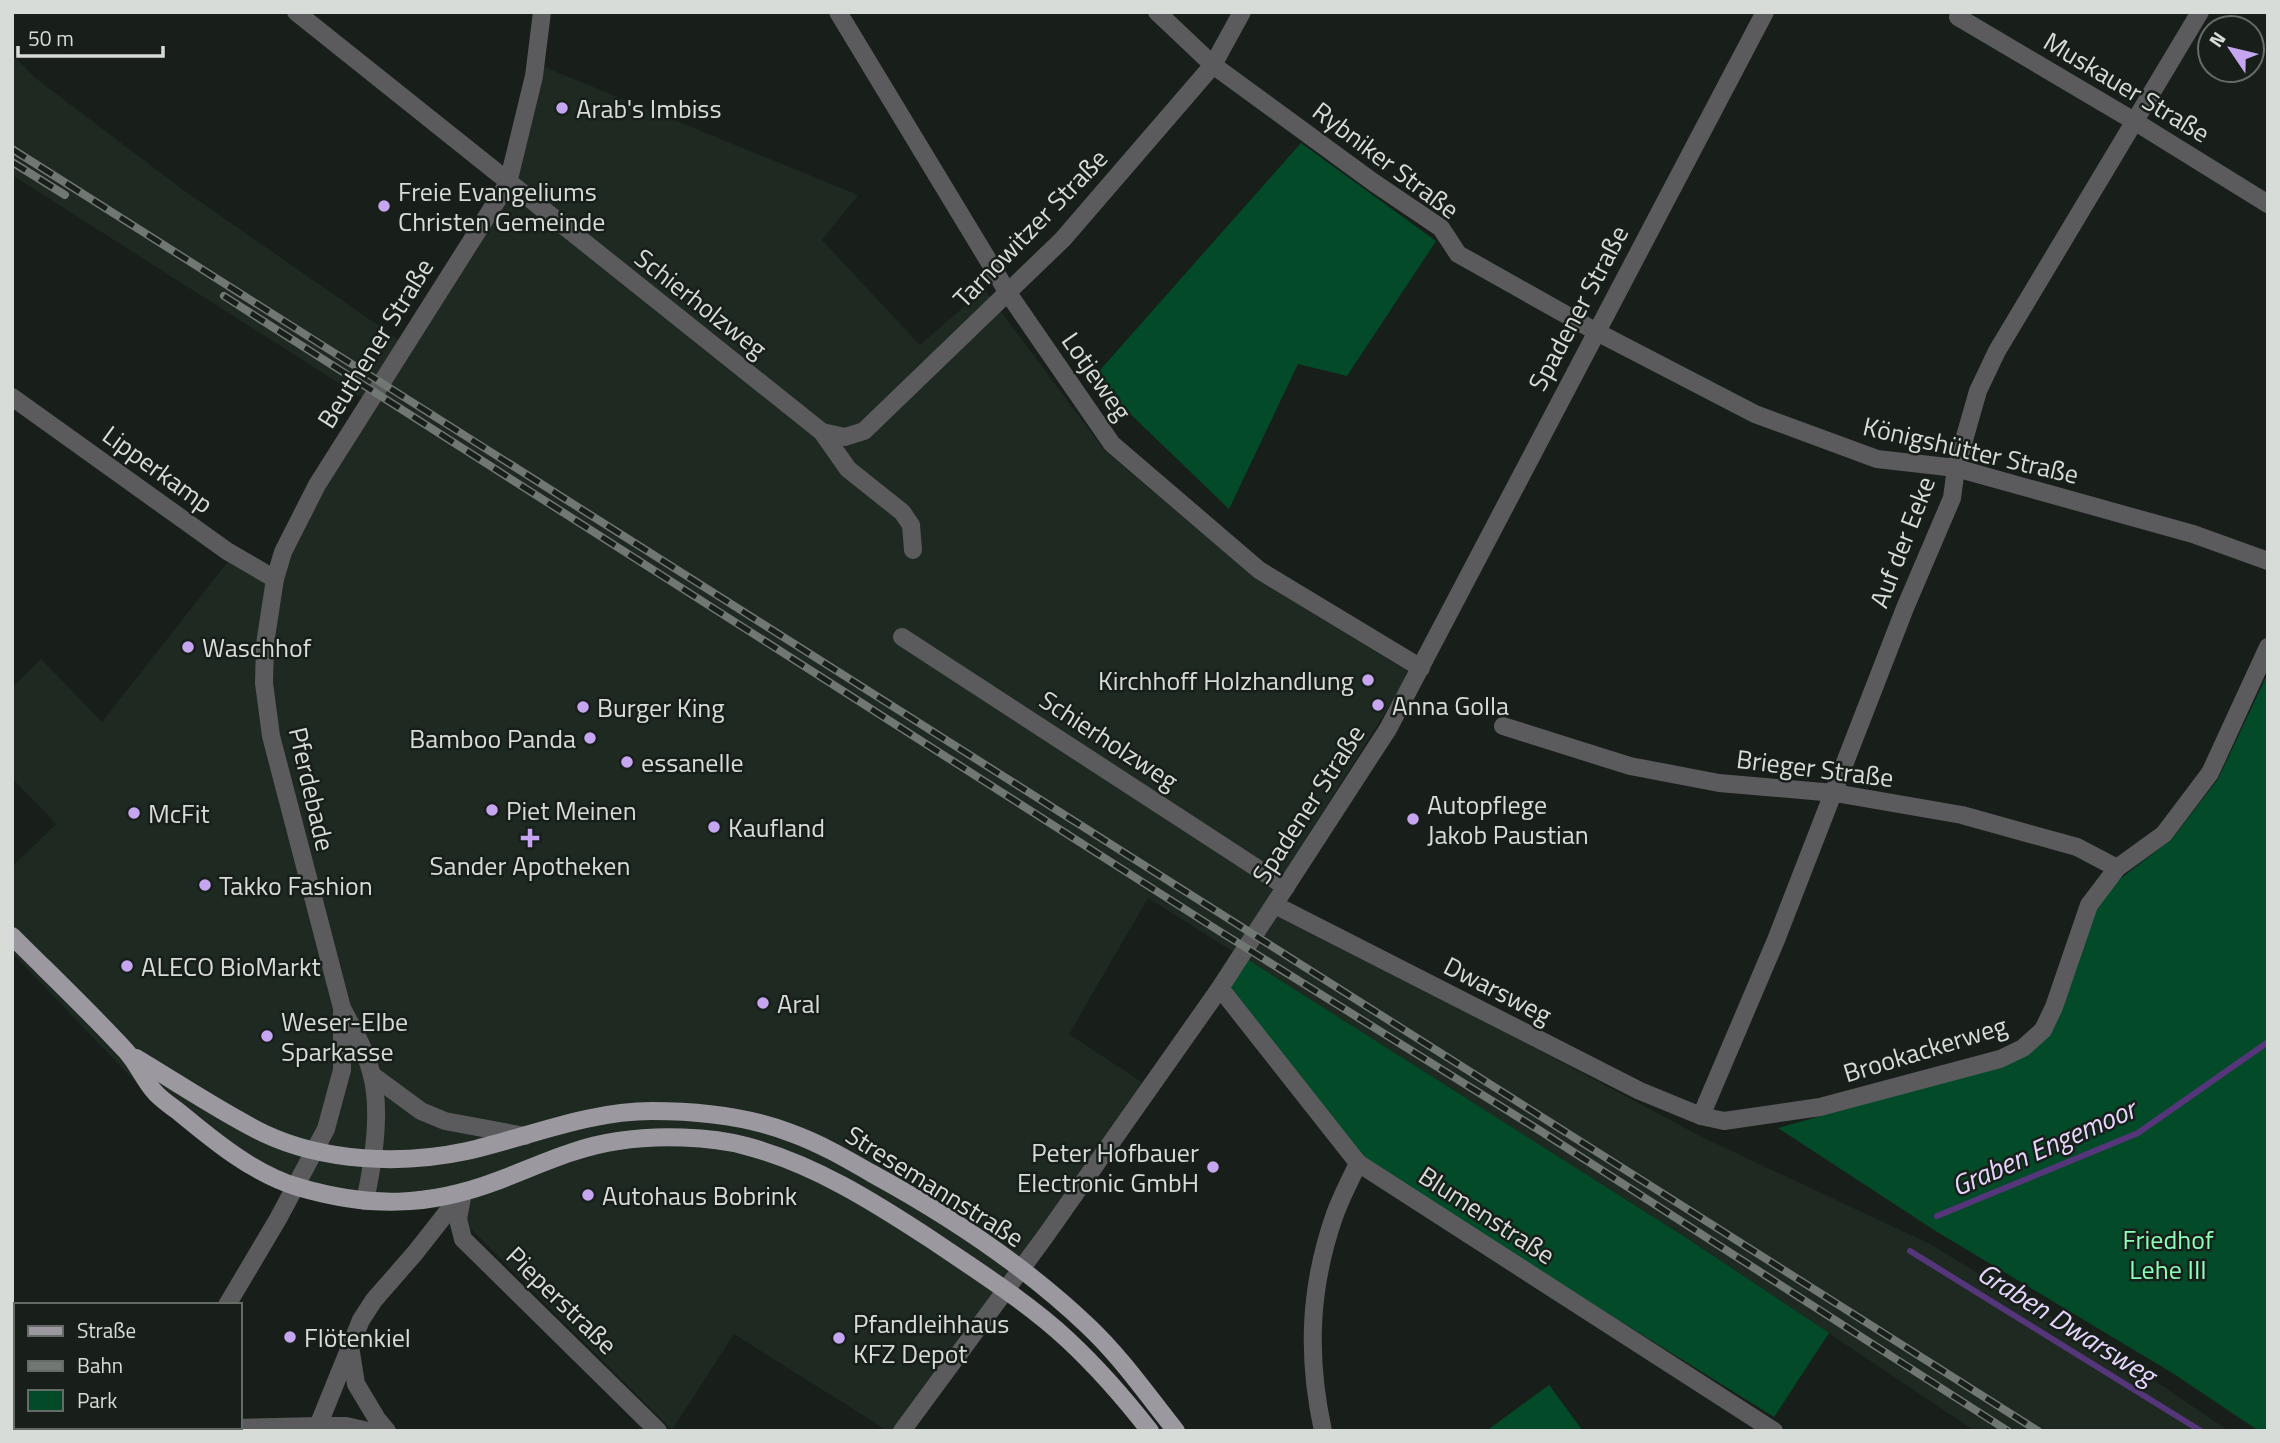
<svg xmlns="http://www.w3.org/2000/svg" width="2280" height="1443" font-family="'Titillium Web',sans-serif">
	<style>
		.built { fill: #1d2921 }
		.green { fill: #024a28 }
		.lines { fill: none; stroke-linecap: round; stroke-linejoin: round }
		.stream { stroke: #56367a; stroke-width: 6 }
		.minor { stroke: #5b5a5d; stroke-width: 18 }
		.major { stroke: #9b989f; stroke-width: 18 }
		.rail-casing { stroke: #717773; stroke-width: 8 }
		.rail { stroke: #181f1a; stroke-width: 5; stroke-dasharray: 16; stroke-linecap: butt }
		.poi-dot { fill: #c6a6f0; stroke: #181f1a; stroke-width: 2.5 }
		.labels { text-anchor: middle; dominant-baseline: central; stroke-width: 5; stroke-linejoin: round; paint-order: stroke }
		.street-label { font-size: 26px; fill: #d8dcd9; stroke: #181f1a }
		.poi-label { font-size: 26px; fill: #d8dcd9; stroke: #181f1a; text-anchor: start }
		.park-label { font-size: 26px; fill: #8bfeb9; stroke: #181f1a }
		.water-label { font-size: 28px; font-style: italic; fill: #e6d6fe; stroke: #181f1a }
	</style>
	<rect width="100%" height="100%" fill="#181f1a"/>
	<path class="built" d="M 12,54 L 34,77 L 182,189 L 405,344 L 500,181 L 532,62 L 858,195 L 822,240 L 920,345 L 984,289 L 1105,451 L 1254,577 L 1410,673 L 1265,904 L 1704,1138 L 1930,1244 L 2161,1385 L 2229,1431 L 1975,1431 L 1685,1237 L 1148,898 L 1069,1034 L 1146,1085 L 899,1431 L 888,1431 L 734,1334 L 672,1430 L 450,1208 L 370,1210 L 281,1191 L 202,1139 L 150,1097 L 12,953 L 12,867 L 56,824 L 12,778 L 12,688 L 41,659 L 102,722 L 230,559 L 274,583 L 370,403 L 12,175 Z"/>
	<g class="green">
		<path d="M 1301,143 L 1436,241 L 1347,376 L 1298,364 L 1229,509 L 1093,378 Z"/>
		<path d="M 2268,673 L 2268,1431 L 2259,1431 L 2174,1374 L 1934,1230 L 1778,1128 L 1998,1066 L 2020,1058 L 2096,908 L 2111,886 L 2172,839 L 2218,779 Z"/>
		<path d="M 1242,956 L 1685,1237 L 1829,1333 L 1774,1417 L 1362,1160 L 1223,986 Z"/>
		<path d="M 1549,1385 L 1583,1431 L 1489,1431 L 1489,1429 Z"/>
	</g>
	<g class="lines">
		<g class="stream">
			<path d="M 1937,1216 L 2138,1133 L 2268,1042"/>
			<path d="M 1910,1251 L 2201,1431"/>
		</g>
		<g class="minor">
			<path d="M 296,12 L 822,432 L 848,469 L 902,512 L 911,525 L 913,550"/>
			<path d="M 838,12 L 1008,293 L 1112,444 L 1259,570 L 1421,668"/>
			<path d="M 1157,12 L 1213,65 L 1373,182 L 1441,228 L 1458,254 L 1595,331 L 1755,414 L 1877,459 L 1956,468 L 2193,534 L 2268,561"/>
			<path d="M 1958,17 L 2134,121 L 2268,204"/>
			<path d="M 12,397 L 227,551 L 275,579"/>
			<path d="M 822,432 L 845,437 L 864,431 L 1063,239 L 1213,65 L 1242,12"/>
			<path d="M 902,637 L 1286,887"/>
			<path d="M 1503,726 L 1630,766 L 1719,783 L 1835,793 L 1962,815 L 2077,847 L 2117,868"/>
			<path d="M 1275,905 L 1640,1091 L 1701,1116 L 1724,1121 L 1820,1107 L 2000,1059 L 2023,1048 L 2043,1030 L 2054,1007 L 2089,905 L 2117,868 L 2164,834 L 2210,773 L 2268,647"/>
			<path d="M 1220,988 L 1358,1163 L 1774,1431"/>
			<path d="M 372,1075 L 421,1111 L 445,1121 L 525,1136"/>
			<path d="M 1701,1116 L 1776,940 L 1905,608 L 1952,498 L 1956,468 L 1978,391 L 1997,351 L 2200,12"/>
			<path d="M 463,1192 L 458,1219 L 463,1239 L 658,1431"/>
			<path d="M 365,1201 C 373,1164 382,1109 371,1072 C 365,1049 353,1029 342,1008 L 271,736 L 264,683 L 265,644 L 275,579 L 283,552 L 317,485 L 508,183 L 534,76 L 542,12"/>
			<path d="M 227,1305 L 278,1219 L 326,1129 L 342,1070 L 342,1011"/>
			<path d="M 350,1346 L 356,1384 L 377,1419 L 387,1431"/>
			<path d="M 318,1426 L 361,1320 L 374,1300 L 415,1253 L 463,1192"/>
			<path d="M 100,1431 L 318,1426 L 346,1426 L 368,1431"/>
			<path d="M 902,1431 L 1044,1238 L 1220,988 L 1388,729 L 1765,12"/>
			<path d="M 1323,1431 C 1307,1357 1309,1289 1334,1217 C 1340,1199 1350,1181 1358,1163"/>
		</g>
		<g class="major">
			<path d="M 12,936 C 50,974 90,1012 126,1051 C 137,1063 143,1078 153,1090 C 160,1099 170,1105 179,1112 C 214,1141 254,1174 298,1187 C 369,1208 428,1207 497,1181 C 537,1166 575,1147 618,1141 C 656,1135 710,1136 746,1146 C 814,1164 874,1202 932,1240 C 979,1272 1027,1302 1068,1340 C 1098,1368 1125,1399 1150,1431"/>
			<path d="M 136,1058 C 178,1083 219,1111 263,1133 C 324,1162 402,1165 467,1151 C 528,1137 588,1111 652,1111 C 699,1111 747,1116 791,1133 C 819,1143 845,1158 871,1173 C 948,1215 1025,1266 1088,1326 C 1121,1357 1148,1396 1176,1431"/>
		</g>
		<g class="rail-casing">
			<g id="rail">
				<path d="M 12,149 L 2038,1431"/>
				<path d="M 12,162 L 65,195"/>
				<path d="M 224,296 L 1219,931 L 1539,1130 L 2008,1431"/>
			</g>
		</g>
		<use href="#rail" class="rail"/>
	</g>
	<g class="poi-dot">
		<circle cx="562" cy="108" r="7"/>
		<circle cx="384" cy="206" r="7"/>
		<circle cx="188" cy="647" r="7"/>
		<circle cx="1368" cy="680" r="7"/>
		<circle cx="1378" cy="705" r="7"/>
		<circle cx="583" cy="707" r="7"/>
		<circle cx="590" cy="738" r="7"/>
		<circle cx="627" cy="762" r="7"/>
		<circle cx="492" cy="810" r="7"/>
		<circle cx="134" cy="813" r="7"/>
		<circle cx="1413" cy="819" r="7"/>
		<circle cx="714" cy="827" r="7"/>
		<path d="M526.5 827.5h7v7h7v7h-7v7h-7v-7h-7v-7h7z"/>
		<circle cx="205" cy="885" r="7"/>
		<circle cx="127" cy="966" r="7"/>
		<circle cx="763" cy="1003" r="7"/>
		<circle cx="267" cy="1036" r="7"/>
		<circle cx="1213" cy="1167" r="7"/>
		<circle cx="588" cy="1195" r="7"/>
		<circle cx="290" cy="1337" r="7"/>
		<circle cx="839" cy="1338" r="7"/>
	</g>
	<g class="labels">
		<g class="street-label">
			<text transform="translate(2127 87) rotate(31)">Muskauer Straße</text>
			<text transform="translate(1386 160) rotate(37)">Rybniker Straße</text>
			<text transform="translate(1030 228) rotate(-46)">Tarnowitzer Straße</text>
			<text transform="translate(701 303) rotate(38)">Schierholzweg</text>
			<text transform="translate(1578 308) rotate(-62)">Spadener Straße</text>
			<text transform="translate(375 343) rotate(-58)">Beuthener Straße</text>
			<text transform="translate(1097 376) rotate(55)">Lotjeweg</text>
			<text transform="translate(1971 450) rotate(13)">Königshütter Straße</text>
			<text transform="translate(158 469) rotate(36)">Lipperkamp</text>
			<text transform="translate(1902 542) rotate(-69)">Auf der Eeke</text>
			<text transform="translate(1109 740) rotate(33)">Schierholzweg</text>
			<text transform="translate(1815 768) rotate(7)">Brieger Straße</text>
			<text transform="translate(312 789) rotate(77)">Pferdebade</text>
			<text transform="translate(1308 804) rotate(-57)">Spadener Straße</text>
			<text transform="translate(1498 990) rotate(27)">Dwarsweg</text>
			<text transform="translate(1925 1049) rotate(-17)">Brookackerweg</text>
			<text transform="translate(935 1186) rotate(32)">Stresemannstraße</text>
			<text transform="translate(1487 1215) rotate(33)">Blumenstraße</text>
			<text transform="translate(562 1300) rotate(44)">Pieperstraße</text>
		</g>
		<g class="poi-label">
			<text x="576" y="108">Arab's Imbiss</text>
			<text x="398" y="191">Freie Evangeliums<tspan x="398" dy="30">Christen Gemeinde</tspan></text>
			<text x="202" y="647">Waschhof</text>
			<text x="1354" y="680" text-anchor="end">Kirchhoff Holzhandlung</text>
			<text x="1392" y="705">Anna Golla</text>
			<text x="597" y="707">Burger King</text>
			<text x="576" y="738" text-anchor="end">Bamboo Panda</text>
			<text x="641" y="762">essanelle</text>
			<text x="1427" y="804">Autopflege<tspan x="1427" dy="30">Jakob Paustian</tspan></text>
			<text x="506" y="810">Piet Meinen</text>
			<text x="148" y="813">McFit</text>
			<text x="728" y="827">Kaufland</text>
			<text x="530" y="865" text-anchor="middle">Sander Apotheken</text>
			<text x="219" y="885">Takko Fashion</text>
			<text x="141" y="966">ALECO BioMarkt</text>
			<text x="777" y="1003">Aral</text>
			<text x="281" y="1021">Weser-Elbe<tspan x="281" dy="30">Sparkasse</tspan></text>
			<text x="1199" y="1152" text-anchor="end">Peter Hofbauer<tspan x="1199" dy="30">Electronic GmbH</tspan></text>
			<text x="602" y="1195">Autohaus Bobrink</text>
			<text x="853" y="1323">Pfandleihhaus<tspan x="853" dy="30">KFZ Depot</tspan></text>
			<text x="304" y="1337">Flötenkiel</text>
		</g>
		<g class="park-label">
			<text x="2168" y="1239">Friedhof<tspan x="2168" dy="30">Lehe III</tspan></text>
		</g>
		<g class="water-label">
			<text transform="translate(2043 1147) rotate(-24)">Graben Engemoor</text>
			<text transform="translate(2067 1323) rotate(32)">Graben Dwarsweg</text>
		</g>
	</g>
	<rect width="2280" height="1443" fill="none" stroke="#d8dcd9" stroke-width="28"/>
	<rect x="14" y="1303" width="228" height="126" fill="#181f1a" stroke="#656b66" stroke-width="2"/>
	<rect x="28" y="1326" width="35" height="10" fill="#9b989f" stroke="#656b66" stroke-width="2"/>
	<text x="77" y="1338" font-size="21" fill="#d8dcd9">Straße</text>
	<rect x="28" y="1361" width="35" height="10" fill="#717773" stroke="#656b66" stroke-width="2"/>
	<text x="77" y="1373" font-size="21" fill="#d8dcd9">Bahn</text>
	<rect x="28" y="1390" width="35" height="21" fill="#024a28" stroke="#656b66" stroke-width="2"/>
	<text x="77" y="1408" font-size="21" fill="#d8dcd9">Park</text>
	<g transform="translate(2231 49) rotate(305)"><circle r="33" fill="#181f1a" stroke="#656b66" stroke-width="2"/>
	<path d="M0-5L12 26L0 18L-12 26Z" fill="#c6a6f0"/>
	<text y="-10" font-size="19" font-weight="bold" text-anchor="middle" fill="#d8dcd9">N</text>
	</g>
	<path d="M18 46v10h145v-10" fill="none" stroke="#d8dcd9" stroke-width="3.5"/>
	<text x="28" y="46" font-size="21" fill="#d8dcd9" stroke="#181f1a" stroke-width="5" paint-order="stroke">50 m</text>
</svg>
